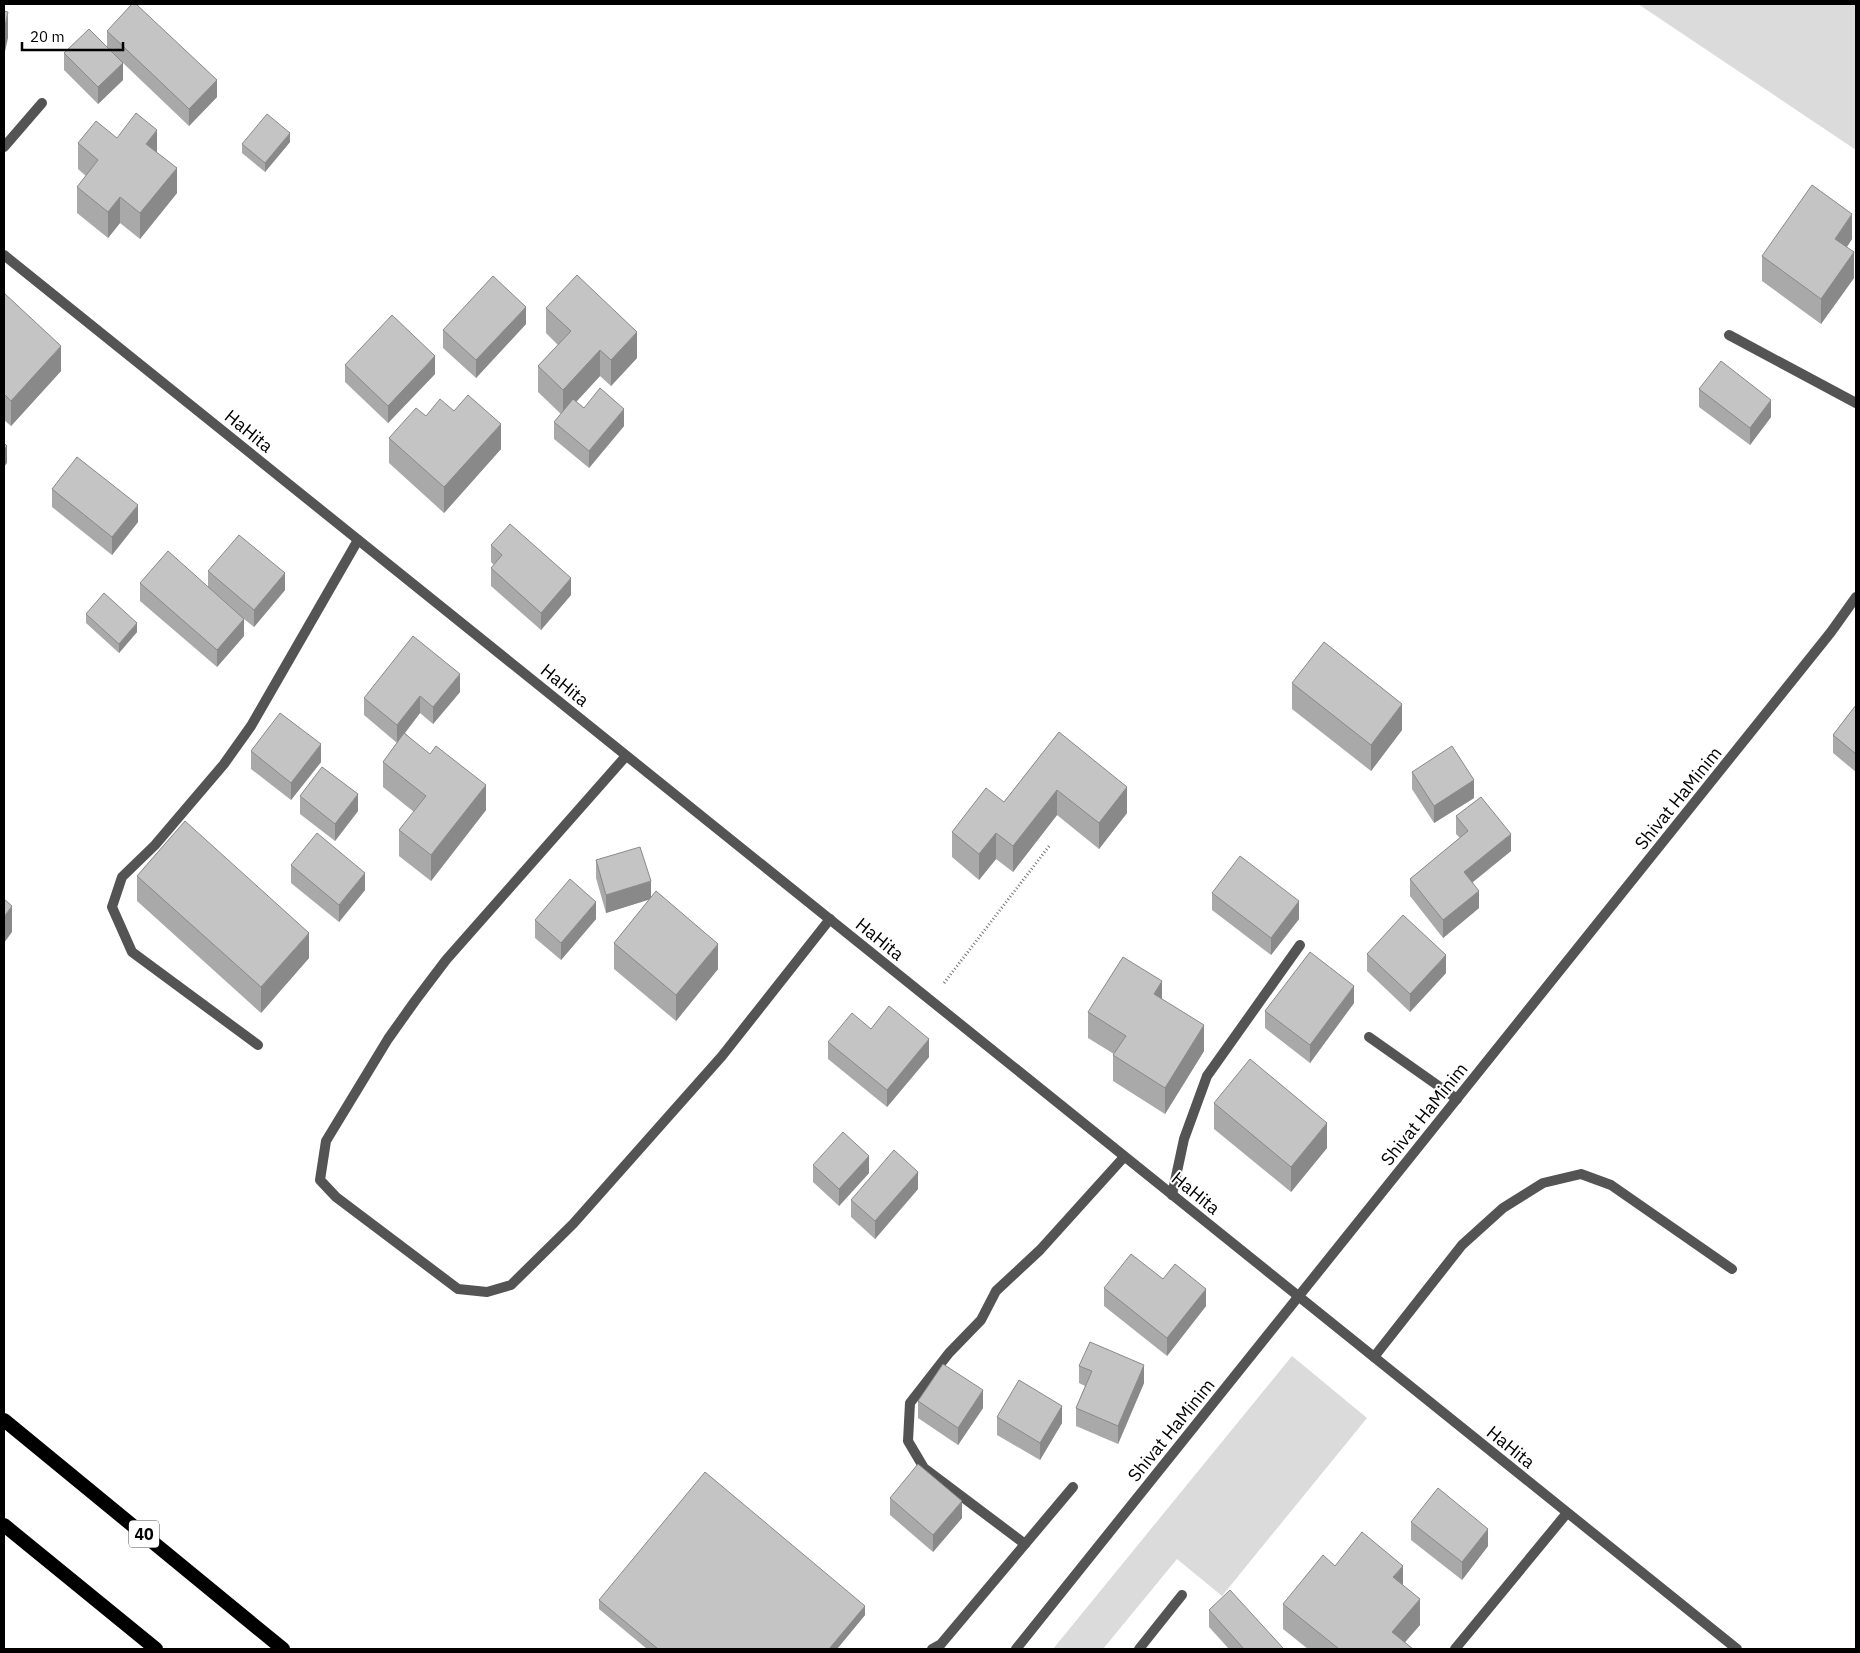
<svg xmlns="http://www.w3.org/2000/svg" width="1860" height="1653" font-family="'IBM Plex Sans',sans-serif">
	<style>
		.green { fill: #dbdbdb }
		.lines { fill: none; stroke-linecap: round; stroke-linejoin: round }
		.path { stroke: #767676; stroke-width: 3; stroke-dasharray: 1 2.5; stroke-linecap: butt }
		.service { stroke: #545454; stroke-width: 10 }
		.minor { stroke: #545454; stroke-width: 10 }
		.tertiary { stroke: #545454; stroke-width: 10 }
		.trunk { stroke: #000; stroke-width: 14 }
		.wall { fill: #a9a9a9 }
		.shaded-wall { fill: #898989 }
		.building { fill: #c4c4c4; stroke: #898989 }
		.labels { text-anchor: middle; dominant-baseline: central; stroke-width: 4; stroke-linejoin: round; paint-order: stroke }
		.shield { fill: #fff; stroke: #4c4c4c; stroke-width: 1 }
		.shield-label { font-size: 16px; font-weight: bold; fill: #000 }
		.street-label { font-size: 18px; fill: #000; stroke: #fff }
	</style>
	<rect width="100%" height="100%" fill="#fff"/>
	<g class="green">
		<path d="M 1638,4 L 1856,4 L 1856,150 Z"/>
		<path d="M 1292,1356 L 1367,1418 L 1222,1596 L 1177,1559 L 1103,1649 L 1053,1649 Z"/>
	</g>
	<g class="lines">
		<path class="path" d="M 944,983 L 1050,845"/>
		<g class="service">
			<path d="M 4,147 L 42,103"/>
			<path d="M 1729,335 L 1856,403"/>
			<path d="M 626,756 L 446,960 L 415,1001 L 388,1039 L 326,1141 L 320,1180 L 336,1197 L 458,1289 L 487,1292 L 511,1285 L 573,1224 L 722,1056 L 830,919"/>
			<path d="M 1369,1037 L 1457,1099"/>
			<path d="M 258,1045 L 132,952 L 112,907 L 122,877 L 155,845 L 224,764 L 251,726 L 358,540"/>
			<path d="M 1172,1195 L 1184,1139 L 1207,1076 L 1300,945"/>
			<path d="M 1374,1357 L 1462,1245 L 1503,1208 L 1543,1183 L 1581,1174 L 1611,1185 L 1732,1269"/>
			<path d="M 1025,1544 L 924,1468 L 908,1441 L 910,1403 L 949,1353 L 981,1320 L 996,1291 L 1040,1250 L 1124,1157"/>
			<path d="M 932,1649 L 941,1644 L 1073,1487"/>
			<path d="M 1139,1649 L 1182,1595"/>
			<path d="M 1455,1649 L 1567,1513"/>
		</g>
		<path class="minor" d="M 4,255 L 1737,1649"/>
		<path class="tertiary" d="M 1016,1649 L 1831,632 L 1856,597"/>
		<g class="trunk">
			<path d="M 4,1420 L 283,1649"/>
			<path d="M 4,1525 L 156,1649"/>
		</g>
	</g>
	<g class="wall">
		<path d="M 107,31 L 217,97 L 189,126 L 123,63 L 123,80 L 98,104 L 64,70 L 64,53 L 107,47 Z"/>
		<path d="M 117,138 L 157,152 L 177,193 L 140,239 L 120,223 L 108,238 L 77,213 L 77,187 L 86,176 L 78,169 L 78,143 Z"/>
		<path d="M 290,142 L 265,172 L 242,153 L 242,144 Z"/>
		<path d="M 1852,239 L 1847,247 L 1854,278 L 1821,324 L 1762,281 L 1762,256 Z"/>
		<path d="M 4,293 L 61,371 L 11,426 L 4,420 Z"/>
		<path d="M 546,308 L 637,358 L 611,386 L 600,376 L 576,402 L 584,408 L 624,426 L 589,468 L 554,439 L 554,422 L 561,414 L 538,392 L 538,366 L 558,345 L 546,333 Z"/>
		<path d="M 526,324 L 476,378 L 443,348 L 443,330 Z"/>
		<path d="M 345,365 L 435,374 L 388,423 L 345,382 Z"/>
		<path d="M 1699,389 L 1771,417 L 1750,445 L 1699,407 Z"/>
		<path d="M 454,411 L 501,449 L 444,513 L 389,463 L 389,438 L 426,416 Z"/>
		<path d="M 52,489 L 138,522 L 112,555 L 52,507 Z"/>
		<path d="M 491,545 L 571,595 L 541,630 L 491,586 L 491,568 L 494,565 L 491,562 Z"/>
		<path d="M 208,571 L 285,590 L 254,627 L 244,619 L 244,636 L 217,667 L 140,601 L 140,583 L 208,587 Z"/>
		<path d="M 86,614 L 137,632 L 119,653 L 86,623 Z"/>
		<path d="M 1292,683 L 1402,730 L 1371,771 L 1292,709 Z"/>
		<path d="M 460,692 L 433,724 L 420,713 L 405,733 L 486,810 L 431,881 L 399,856 L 399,830 L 414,812 L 383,787 L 383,762 L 397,743 L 364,715 L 364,698 Z"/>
		<path d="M 1856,705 L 1856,772 L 1833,753 L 1833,735 Z"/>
		<path d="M 1059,732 L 1127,813 L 1099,849 L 1057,815 L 1013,872 L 996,859 L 979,880 L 952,857 L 952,832 L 1004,802 Z"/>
		<path d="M 251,751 L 321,762 L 291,800 L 251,769 Z"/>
		<path d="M 1412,772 L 1474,798 L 1434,823 L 1412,789 Z"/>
		<path d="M 300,796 L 358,811 L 335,841 L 300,814 Z"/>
		<path d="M 1456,816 L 1511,851 L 1473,882 L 1479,908 L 1443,938 L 1410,896 L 1410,879 L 1460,838 L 1456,834 Z"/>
		<path d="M 596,860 L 651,898 L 718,969 L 676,1021 L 614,969 L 614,943 L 650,899 L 606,913 L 596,878 Z"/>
		<path d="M 291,865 L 365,890 L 339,922 L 291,883 Z"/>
		<path d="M 137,876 L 309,958 L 261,1013 L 137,901 Z"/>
		<path d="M 1212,893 L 1299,919 L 1271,955 L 1212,910 Z"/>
		<path d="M 596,919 L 561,960 L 535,938 L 535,920 Z"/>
		<path d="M 1367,954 L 1446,973 L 1410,1012 L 1367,971 Z"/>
		<path d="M 1162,999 L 1204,1051 L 1165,1114 L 1113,1081 L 1113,1055 L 1114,1054 L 1088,1038 L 1088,1012 Z"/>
		<path d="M 1354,1003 L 1310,1063 L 1265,1028 L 1265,1011 Z"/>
		<path d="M 871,1029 L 929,1057 L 887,1107 L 828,1059 L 828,1042 Z"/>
		<path d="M 1214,1103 L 1327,1148 L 1291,1192 L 1214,1129 Z"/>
		<path d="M 813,1165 L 869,1173 L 839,1206 L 813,1182 Z"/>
		<path d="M 918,1189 L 875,1239 L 851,1217 L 851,1200 Z"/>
		<path d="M 1163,1279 L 1206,1306 L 1167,1356 L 1104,1306 L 1104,1288 Z"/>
		<path d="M 1079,1366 L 1144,1383 L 1118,1444 L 1076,1426 L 1076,1408 L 1085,1386 L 1079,1383 Z"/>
		<path d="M 918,1401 L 983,1408 L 958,1445 L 918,1418 Z"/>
		<path d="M 997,1417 L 1062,1423 L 1040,1460 L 997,1435 Z"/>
		<path d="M 890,1498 L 962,1518 L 933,1552 L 890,1515 Z"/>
		<path d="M 1411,1522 L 1488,1546 L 1462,1580 L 1411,1540 Z"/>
		<path d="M 1335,1566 L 1403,1585 L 1420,1625 L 1405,1642 L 1413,1649 L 1308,1649 L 1283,1629 L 1283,1604 Z"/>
		<path d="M 599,1600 L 865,1615 L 837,1649 L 647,1649 L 599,1609 Z"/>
		<path d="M 1209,1610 L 1283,1649 L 1229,1649 L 1209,1627 Z"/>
	</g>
	<g class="shaded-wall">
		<path d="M 8,12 L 8,38 L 4,56 L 4,30 Z"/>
		<path d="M 123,63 L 123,80 L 98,104 L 98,87 Z"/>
		<path d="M 217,80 L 217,97 L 189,126 L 189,109 Z"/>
		<path d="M 157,130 L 157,156 L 146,144 Z"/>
		<path d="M 290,133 L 290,142 L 265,172 L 265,163 Z"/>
		<path d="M 177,168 L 177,193 L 140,239 L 140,213 Z"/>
		<path d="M 120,197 L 120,223 L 108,238 L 108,212 Z"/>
		<path d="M 1852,214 L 1852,239 L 1835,264 L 1835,239 Z"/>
		<path d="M 1854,252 L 1854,278 L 1821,324 L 1821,299 Z"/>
		<path d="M 526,307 L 526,324 L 476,378 L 476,360 Z"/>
		<path d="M 637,332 L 637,358 L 611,386 L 611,360 Z"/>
		<path d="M 61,346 L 61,371 L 11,426 L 11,401 Z"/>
		<path d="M 600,350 L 600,376 L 563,416 L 563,390 Z"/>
		<path d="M 435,356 L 435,374 L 388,423 L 388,406 Z"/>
		<path d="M 1771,400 L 1771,417 L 1750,445 L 1750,428 Z"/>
		<path d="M 624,409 L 624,426 L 589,468 L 589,451 Z"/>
		<path d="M 501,424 L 501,449 L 444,513 L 444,487 Z"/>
		<path d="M 7,446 L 7,463 L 4,467 L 4,450 Z"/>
		<path d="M 138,505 L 138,522 L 112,555 L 112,537 Z"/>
		<path d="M 285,573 L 285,590 L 254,627 L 254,610 Z"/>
		<path d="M 571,578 L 571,595 L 541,630 L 541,613 Z"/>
		<path d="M 244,619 L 244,636 L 217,667 L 217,650 Z"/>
		<path d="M 137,623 L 137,632 L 119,653 L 119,644 Z"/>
		<path d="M 460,674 L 460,692 L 433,724 L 433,707 Z"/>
		<path d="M 420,696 L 420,713 L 397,743 L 397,725 Z"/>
		<path d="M 1402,704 L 1402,730 L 1371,771 L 1371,745 Z"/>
		<path d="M 321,744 L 321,762 L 291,800 L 291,783 Z"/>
		<path d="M 1474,780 L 1474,798 L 1434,823 L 1434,806 Z"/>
		<path d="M 486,785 L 486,810 L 431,881 L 431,855 Z"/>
		<path d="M 1127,787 L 1127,813 L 1099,849 L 1099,823 Z"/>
		<path d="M 1057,790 L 1057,815 L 1013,872 L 1013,846 Z"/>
		<path d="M 358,794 L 358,811 L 335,841 L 335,824 Z"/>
		<path d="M 996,833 L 996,859 L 979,880 L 979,854 Z"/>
		<path d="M 1511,834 L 1511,851 L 1464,889 L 1464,872 Z"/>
		<path d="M 365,873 L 365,890 L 339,922 L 339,905 Z"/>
		<path d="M 651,881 L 651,899 L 606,913 L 606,895 Z"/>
		<path d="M 1479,891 L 1479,908 L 1443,938 L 1443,920 Z"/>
		<path d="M 1299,901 L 1299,919 L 1271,955 L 1271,938 Z"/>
		<path d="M 596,902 L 596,919 L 561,960 L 561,943 Z"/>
		<path d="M 12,906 L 12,932 L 4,943 L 4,917 Z"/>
		<path d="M 309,933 L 309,958 L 261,1013 L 261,987 Z"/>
		<path d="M 718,944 L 718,969 L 676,1021 L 676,995 Z"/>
		<path d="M 1446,955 L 1446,973 L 1410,1012 L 1410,994 Z"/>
		<path d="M 1162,981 L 1162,1007 L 1154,994 Z"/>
		<path d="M 1354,986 L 1354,1003 L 1310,1063 L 1310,1045 Z"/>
		<path d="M 1204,1025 L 1204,1051 L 1165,1114 L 1165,1088 Z"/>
		<path d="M 929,1039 L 929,1057 L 887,1107 L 887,1090 Z"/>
		<path d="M 1327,1123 L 1327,1148 L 1291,1192 L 1291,1167 Z"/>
		<path d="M 869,1156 L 869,1173 L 839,1206 L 839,1189 Z"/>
		<path d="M 918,1172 L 918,1189 L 875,1239 L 875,1221 Z"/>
		<path d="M 1206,1289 L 1206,1306 L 1167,1356 L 1167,1338 Z"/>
		<path d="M 1144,1365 L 1144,1383 L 1118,1444 L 1118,1426 Z"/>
		<path d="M 983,1390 L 983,1408 L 958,1445 L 958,1428 Z"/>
		<path d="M 1062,1406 L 1062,1423 L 1040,1460 L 1040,1443 Z"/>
		<path d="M 962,1501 L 962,1518 L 933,1552 L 933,1535 Z"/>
		<path d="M 1488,1529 L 1488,1546 L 1462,1580 L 1462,1562 Z"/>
		<path d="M 1403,1566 L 1403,1591 L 1393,1577 Z"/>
		<path d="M 1420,1599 L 1420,1625 L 1399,1649 L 1392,1632 Z"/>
		<path d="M 865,1606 L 865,1615 L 837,1649 L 829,1649 Z"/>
	</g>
	<g class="building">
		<path d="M 132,4 L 136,4 L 217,80 L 189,109 L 107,31 Z"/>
		<path d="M 4,11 L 8,12 L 4,30 Z"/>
		<path d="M 89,29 L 123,63 L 98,87 L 64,53 Z"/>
		<path d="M 136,113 L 157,130 L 146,144 L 177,168 L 140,213 L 120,197 L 108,212 L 77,187 L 98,160 L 78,143 L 96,121 L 117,138 Z"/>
		<path d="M 267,114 L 290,133 L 265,163 L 242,144 Z"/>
		<path d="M 1812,185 L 1852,214 L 1835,239 L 1854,252 L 1821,299 L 1762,256 Z"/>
		<path d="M 577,275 L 637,332 L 611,360 L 600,350 L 563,390 L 538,366 L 571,331 L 546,308 Z"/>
		<path d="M 493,276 L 526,307 L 476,360 L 443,330 Z"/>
		<path d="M 4,293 L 61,346 L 11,401 L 4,394 Z"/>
		<path d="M 392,315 L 435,356 L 388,406 L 345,365 Z"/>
		<path d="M 1721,361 L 1771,400 L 1750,428 L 1699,389 Z"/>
		<path d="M 600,388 L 624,409 L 589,451 L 554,422 L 573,399 L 584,408 Z"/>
		<path d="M 468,395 L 501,424 L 444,487 L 389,438 L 416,408 L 426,416 L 440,399 L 454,411 Z"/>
		<path d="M 4,443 L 7,446 L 4,450 Z"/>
		<path d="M 77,457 L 138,505 L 112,537 L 52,489 Z"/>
		<path d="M 510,524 L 571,578 L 541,613 L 491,568 L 502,555 L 491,545 Z"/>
		<path d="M 239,535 L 285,573 L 254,610 L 208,571 Z"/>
		<path d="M 168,551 L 244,619 L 217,650 L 140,583 Z"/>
		<path d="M 104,593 L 137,623 L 119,644 L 86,614 Z"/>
		<path d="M 413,636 L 460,674 L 433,707 L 420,696 L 397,725 L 364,698 Z"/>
		<path d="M 1324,642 L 1402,704 L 1371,745 L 1292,683 Z"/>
		<path d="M 1856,705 L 1856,754 L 1833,735 Z"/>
		<path d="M 280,713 L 321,744 L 291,783 L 251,751 Z"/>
		<path d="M 1059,732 L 1127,787 L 1099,823 L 1057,790 L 1013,846 L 996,833 L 979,854 L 952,832 L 986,788 L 1004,802 Z"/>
		<path d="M 404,733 L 430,754 L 436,746 L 486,785 L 431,855 L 399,830 L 426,796 L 383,762 Z"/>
		<path d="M 1452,746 L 1474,780 L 1434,806 L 1412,772 Z"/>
		<path d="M 322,767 L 358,794 L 335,824 L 300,796 Z"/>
		<path d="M 1481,797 L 1511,834 L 1464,872 L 1479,891 L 1443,920 L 1410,879 L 1468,831 L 1456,816 Z"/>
		<path d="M 185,821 L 309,933 L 261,987 L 137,876 Z"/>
		<path d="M 317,833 L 365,873 L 339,905 L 291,865 Z"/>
		<path d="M 640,847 L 651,881 L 606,895 L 596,860 Z"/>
		<path d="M 1240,856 L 1299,901 L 1271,938 L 1212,893 Z"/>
		<path d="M 570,879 L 596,902 L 561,943 L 535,920 Z"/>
		<path d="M 656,891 L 718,944 L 676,995 L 614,943 Z"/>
		<path d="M 4,899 L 12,906 L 4,917 Z"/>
		<path d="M 1403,915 L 1446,955 L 1410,994 L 1367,954 Z"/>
		<path d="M 1310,952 L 1354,986 L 1310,1045 L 1265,1011 Z"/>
		<path d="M 1123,957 L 1162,981 L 1154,994 L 1204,1025 L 1165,1088 L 1113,1055 L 1126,1036 L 1088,1012 Z"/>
		<path d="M 889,1006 L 929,1039 L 887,1090 L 828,1042 L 852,1013 L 871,1029 Z"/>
		<path d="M 1250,1059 L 1327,1123 L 1291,1167 L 1214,1103 Z"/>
		<path d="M 843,1132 L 869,1156 L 839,1189 L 813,1165 Z"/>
		<path d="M 894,1150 L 918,1172 L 875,1221 L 851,1200 Z"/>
		<path d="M 1131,1254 L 1163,1279 L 1175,1264 L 1206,1289 L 1167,1338 L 1104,1288 Z"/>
		<path d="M 1090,1342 L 1144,1365 L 1118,1426 L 1076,1408 L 1092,1371 L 1079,1366 Z"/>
		<path d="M 943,1364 L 983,1390 L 958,1428 L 918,1401 Z"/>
		<path d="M 1019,1380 L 1062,1406 L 1040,1443 L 997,1417 Z"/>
		<path d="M 918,1464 L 962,1501 L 933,1535 L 890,1498 Z"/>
		<path d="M 705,1472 L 865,1606 L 829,1649 L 658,1649 L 599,1600 Z"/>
		<path d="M 1438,1488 L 1488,1529 L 1462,1562 L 1411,1522 Z"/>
		<path d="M 1362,1532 L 1403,1566 L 1393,1577 L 1420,1599 L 1392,1632 L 1413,1649 L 1339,1649 L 1283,1604 L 1323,1555 L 1335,1566 Z"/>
		<path d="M 1230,1590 L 1283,1648 L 1281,1649 L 1244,1649 L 1209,1610 Z"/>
	</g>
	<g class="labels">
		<rect class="shield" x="129" y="1520.5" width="30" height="27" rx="4"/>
		<g class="shield-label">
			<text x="144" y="1534">40</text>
		</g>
		<g class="street-label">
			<text transform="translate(249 431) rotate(39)">HaHita</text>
			<text transform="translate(565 685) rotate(39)">HaHita</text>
			<text transform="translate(1678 798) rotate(-51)">Shivat HaMinim</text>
			<text transform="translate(880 939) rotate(39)">HaHita</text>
			<text transform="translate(1424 1114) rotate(-51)">Shivat HaMinim</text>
			<text transform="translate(1196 1193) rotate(39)">HaHita</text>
			<text transform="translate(1171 1430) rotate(-51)">Shivat HaMinim</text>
			<text transform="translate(1511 1447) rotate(39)">HaHita</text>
		</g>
	</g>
	<rect width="1860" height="1653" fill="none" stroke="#000000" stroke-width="10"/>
	<path d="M22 42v8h101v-8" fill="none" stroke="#000000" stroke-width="2.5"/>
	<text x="30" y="42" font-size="15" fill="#000000" stroke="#ffffff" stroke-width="4" paint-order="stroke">20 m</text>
</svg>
